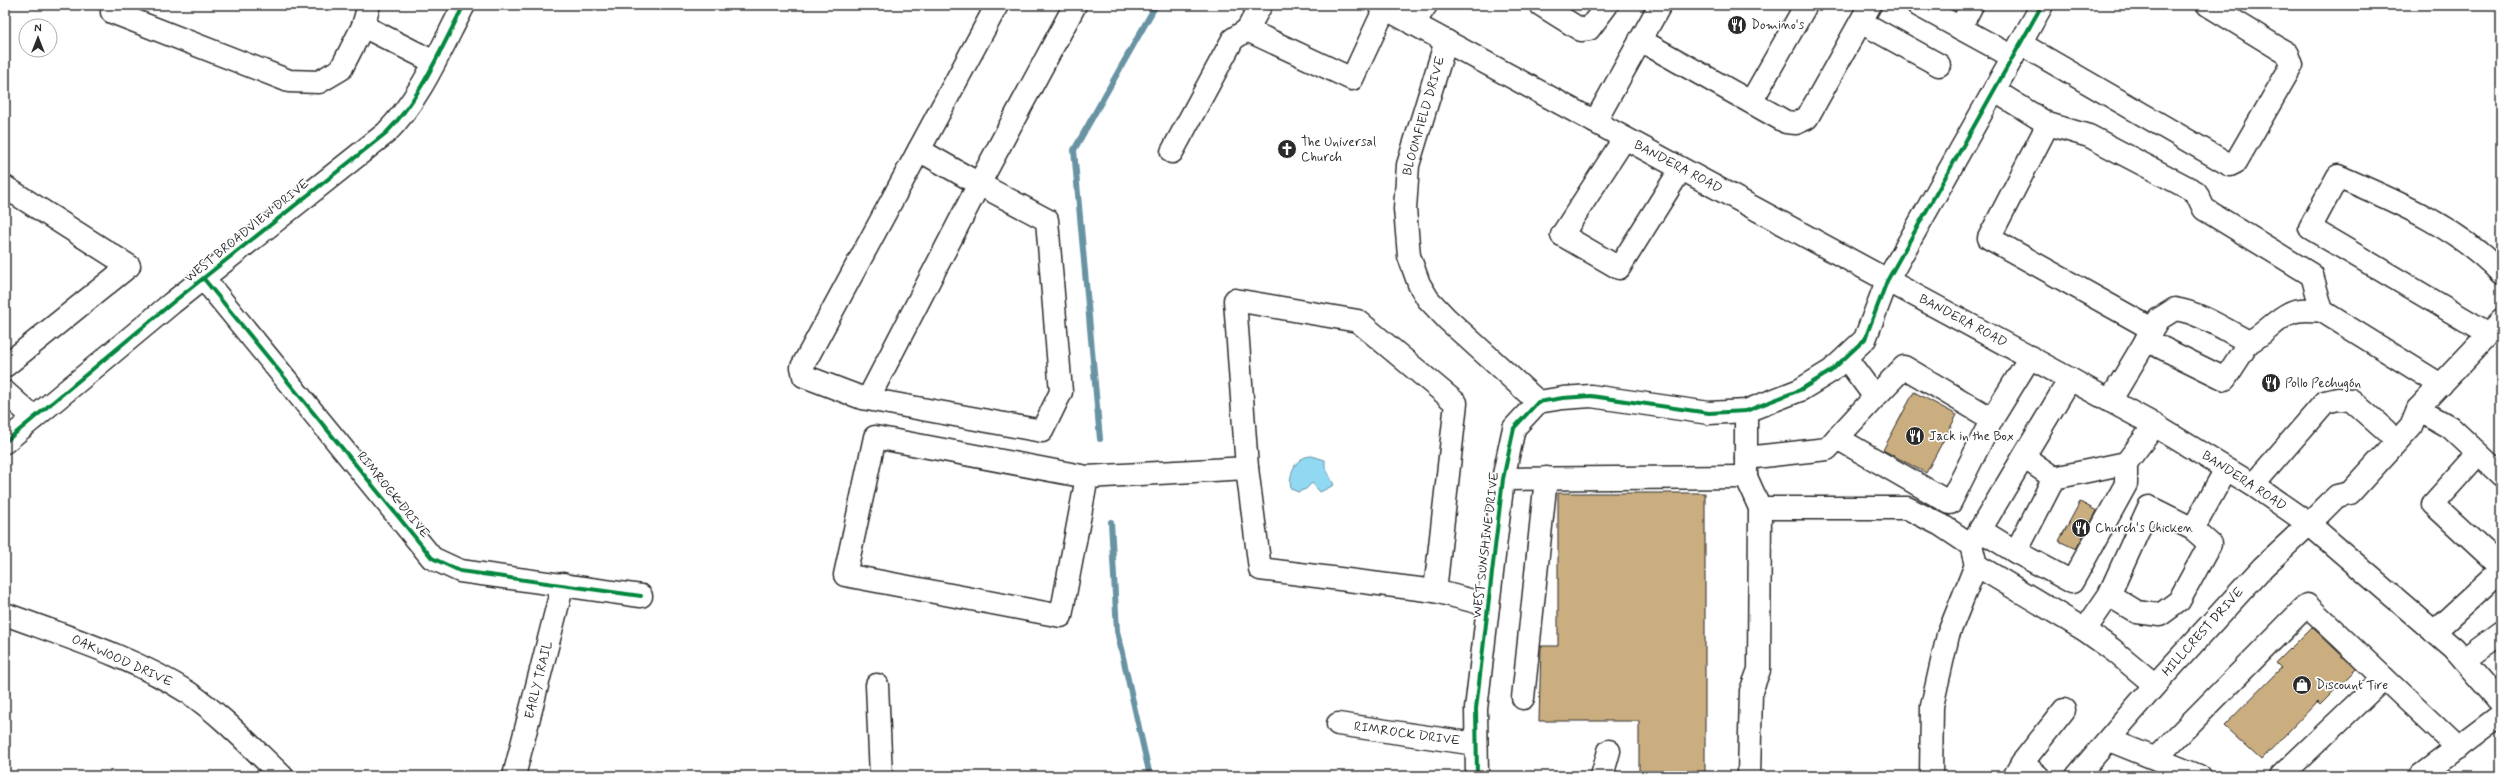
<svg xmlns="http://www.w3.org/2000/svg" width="2506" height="781" font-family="Mynerve,sans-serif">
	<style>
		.water { fill: #91d8f3; stroke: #6893a3 }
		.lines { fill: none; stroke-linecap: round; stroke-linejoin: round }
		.stream { stroke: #6893a3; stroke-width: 6 }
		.building { fill: #cbae80; stroke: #2b2b2b }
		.minor-casing { stroke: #2b2b2b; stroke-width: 25 }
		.major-casing { stroke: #2b2b2b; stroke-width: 25 }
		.minor { stroke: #fff; stroke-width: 22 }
		.major { stroke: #fff; stroke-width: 22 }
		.cycleway-casing { stroke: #fff; stroke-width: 6 }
		.cycleway { stroke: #00873e; stroke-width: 4 }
		.labels { text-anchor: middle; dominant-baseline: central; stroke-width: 3.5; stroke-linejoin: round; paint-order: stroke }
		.poi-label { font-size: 13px; fill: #2b2b2b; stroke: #fff; text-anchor: start }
		.street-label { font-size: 13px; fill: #2b2b2b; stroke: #fff }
	</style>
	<rect width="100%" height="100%" fill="#fff"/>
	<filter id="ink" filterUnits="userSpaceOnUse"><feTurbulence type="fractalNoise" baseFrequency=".025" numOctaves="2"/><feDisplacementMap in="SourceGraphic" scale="8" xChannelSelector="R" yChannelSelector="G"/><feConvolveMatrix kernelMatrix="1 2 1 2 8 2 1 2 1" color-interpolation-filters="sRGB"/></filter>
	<g filter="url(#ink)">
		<path class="water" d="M 1312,456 L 1325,460 L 1325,467 L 1334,485 L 1320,492 L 1312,483 L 1306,489 L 1298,492 L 1291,489 C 1288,475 1295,456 1312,456 Z"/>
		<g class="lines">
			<g class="stream">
				<path d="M 1100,439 L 1074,150 L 1156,5"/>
				<path d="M 1111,522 L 1117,631 L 1150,776"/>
			</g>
		</g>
		<g class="building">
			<path d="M 1914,392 L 1957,415 L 1926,473 L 1883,450 Z"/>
			<path d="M 1558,493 L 1705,493 L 1705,776 L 1639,776 L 1639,721 L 1539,721 L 1541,646 L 1558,646 Z"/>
			<path d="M 2080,502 L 2097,511 L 2076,549 L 2059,541 Z"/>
			<path d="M 2312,627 L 2356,669 L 2320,705 L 2317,702 L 2261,760 L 2224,726 L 2281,668 L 2276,663 Z"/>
		</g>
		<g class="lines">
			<g class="minor-casing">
				<g id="minor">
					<path d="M 369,5 L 363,26 L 434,62"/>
					<path d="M 997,5 L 919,150 L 979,184 L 1075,5"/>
					<path d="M 1541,5 L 1581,30 L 1589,29 L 1607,5"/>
					<path d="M 1918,5 L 2013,57"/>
					<path d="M 112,12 L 289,81 L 319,82 L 341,69 L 363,26"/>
					<path d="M 1861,22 L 1939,65"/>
					<path d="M 1413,24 L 1426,5"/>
					<path d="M 1960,28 L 1972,5"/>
					<path d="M 1247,30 L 1261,5"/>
					<path d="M 1640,40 L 1786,122 L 1796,123 L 1807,118 L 1870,5"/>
					<path d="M 1446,41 L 1408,165 L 1405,209 L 1409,256 L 1419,284 L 1428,299 L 1447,319 L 1538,402"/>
					<path d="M 2021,44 L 2230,165 L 2236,162 L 2292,65 L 2288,54 L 2208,5"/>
					<path d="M 1995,91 L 2048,124 L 2089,136 L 2196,192 L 2204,209 L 2312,275 L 2322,311"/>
					<path d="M 1751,102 L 1806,5"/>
					<path d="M 1595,122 L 1660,5"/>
					<path d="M 2048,124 L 1989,238 L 2152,329"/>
					<path d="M 1624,139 L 1562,235 L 1619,268 L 1681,169"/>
					<path d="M 1172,152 L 1233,39 L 1247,30 L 1352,79 L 1385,8"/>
					<path d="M 5,187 L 129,266 L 5,366"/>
					<path d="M 204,279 L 432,558 L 460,571 L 641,596"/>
					<path d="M 2489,334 L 2310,228 L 2338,176 C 2397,202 2456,226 2501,273"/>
					<path d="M 2146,340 L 2225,379 L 2249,342"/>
					<path d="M 1846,358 L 1875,397 L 1904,367 L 1992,419 L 2030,357"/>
					<path d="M 2070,379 L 1971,545 L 1976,565 L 2085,630 L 2113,650 L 2155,685"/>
					<path d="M 5,392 L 34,418"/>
					<path d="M 868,399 L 979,184 L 1047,220 L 1061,392 L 1042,431 L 862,398 L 804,376 L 802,367 L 919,150"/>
					<path d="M 2110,401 L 2159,319 L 2175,309 C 2201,313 2225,330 2249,342 C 2264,335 2275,320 2290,313 C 2300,308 2312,310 2322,311 L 2441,385"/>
					<path d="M 2418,409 L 2450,427 L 2501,475"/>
					<path d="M 1746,411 L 1746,477 L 1760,508 L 1759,670 L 1751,691 L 1749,776"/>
					<path d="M 1837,438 L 1950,503 L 1992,419"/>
					<path d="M 5,442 L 172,303 L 386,133 C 421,98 441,48 464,5"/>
					<path d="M 2478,454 L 2433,504 L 2501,567"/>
					<path d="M 2024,457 L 2054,478"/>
					<path d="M 1746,458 L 1827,449 L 1875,397"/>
					<path d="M 2126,463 L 2054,478 L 2016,552 L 2072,582 L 2126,484 L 2126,463 L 2155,425"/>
					<path d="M 1247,468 L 1260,569 L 1435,591"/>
					<path d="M 1087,477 L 1061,616 L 845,575 L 875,437 L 1087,477 L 1247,468 L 1235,300 L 1358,321 L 1456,403 L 1435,591 L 1488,605"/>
					<path d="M 1503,479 L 1746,477"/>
					<path d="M 2253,485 L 2325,402 L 2338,399 L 2351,400 L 2386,431"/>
					<path d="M 1760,508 L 1907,508 L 1941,525 L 1971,545"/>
					<path d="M 2309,524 L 2337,496 L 2350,493 L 2411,426 L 2418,409 L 2501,321"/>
					<path d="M 2193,529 L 2226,469"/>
					<path d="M 1980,530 L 2016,552"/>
					<path d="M 5,614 C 67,637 133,657 189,693 C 223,716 252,748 282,776"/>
					<path d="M 2085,630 L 2109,595 L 2149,507 L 2193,529 L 2210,544 L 2179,601 L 2160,615 L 2137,612 L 2109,595"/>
					<path d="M 2434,632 L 2501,570"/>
					<path d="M 2464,660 L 2501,633"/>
					<path d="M 877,685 L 881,776"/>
					<path d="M 1523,698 L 1546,478"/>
					<path d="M 1338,724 L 1476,744"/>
					<path d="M 2109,740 L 2199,776"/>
					<path d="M 2156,758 L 2307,605 L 2458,748"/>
					<path d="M 2022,763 L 2064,710"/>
					<path d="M 2015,775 L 2022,763 L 2038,776"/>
					<path d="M 514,776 L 563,584"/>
					<path d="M 1477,776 L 1476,709 L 1503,479 L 1514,428 L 1538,402 L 1563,398 L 1591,396 L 1709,413 L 1746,411 L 1800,390 L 1831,371 L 1865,339 L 1887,281 L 2042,5"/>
					<path d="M 1602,776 L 1609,751"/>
					<path d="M 1931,776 L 1932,706 L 1948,635 L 1976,565"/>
					<path d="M 2281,776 L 2384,678"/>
					<path d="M 2420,776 L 2501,715"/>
				</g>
			</g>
			<g class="major-casing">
				<g id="major">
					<path d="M 1379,5 L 2151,423 L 2253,485 L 2309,524 L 2454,649 L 2501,703"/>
					<path d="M 2077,776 L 2155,685 L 2263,567 L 2309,524"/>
				</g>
			</g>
			<use href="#minor" class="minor"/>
			<use href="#major" class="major"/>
			<g class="cycleway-casing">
				<g id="cycleway">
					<path d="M 204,279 L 432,558 L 460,571 L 641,596"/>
					<path d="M 5,442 L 172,303 L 386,133 C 421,98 441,48 464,5"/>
					<path d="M 1477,776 L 1476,709 L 1503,479 L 1514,428 L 1538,402 L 1563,398 L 1591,396 L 1709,413 L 1746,411 L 1800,390 L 1831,371 L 1865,339 L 1887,281 L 2042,5"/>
				</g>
			</g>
			<use href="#cycleway" class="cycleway"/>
		</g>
	</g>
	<defs>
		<g id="restaurant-disc" transform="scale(1)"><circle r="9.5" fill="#2b2b2b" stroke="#fff"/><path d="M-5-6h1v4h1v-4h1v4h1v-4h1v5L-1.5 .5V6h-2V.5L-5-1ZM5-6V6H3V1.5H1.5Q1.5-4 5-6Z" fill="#fff"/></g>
		<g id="church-disc" transform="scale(1)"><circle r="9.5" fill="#2b2b2b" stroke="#fff"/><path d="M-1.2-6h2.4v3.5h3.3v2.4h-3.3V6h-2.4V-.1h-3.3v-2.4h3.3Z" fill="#fff"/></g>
		<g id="shop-disc" transform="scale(1)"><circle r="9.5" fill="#2b2b2b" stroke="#fff"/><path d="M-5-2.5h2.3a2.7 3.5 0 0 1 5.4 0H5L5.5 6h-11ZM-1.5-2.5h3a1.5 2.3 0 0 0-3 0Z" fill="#fff"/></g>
	</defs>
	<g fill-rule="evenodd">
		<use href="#restaurant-disc" x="1737" y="25"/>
		<use href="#church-disc" x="1287" y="149"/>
		<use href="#restaurant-disc" x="2271" y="383"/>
		<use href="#restaurant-disc" x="1915" y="436"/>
		<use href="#restaurant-disc" x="2081" y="528"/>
		<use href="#shop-disc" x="2302" y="685"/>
	</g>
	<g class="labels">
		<g class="poi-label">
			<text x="1751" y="25">Domino's</text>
			<text x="1301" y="142">The Universal<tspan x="1301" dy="15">Church</tspan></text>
			<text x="2285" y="383">Pollo Pechugón</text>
			<text x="1929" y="436">Jack in the Box</text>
			<text x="2095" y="528">Church's Chicken</text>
			<text x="2316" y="685">Discount Tire</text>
		</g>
		<g class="street-label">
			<text transform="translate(1424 116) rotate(-74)">BLOOMFIELD DRIVE</text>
			<text transform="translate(1678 167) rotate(28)">BANDERA ROAD</text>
			<text transform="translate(247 231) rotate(-39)">WEST BROADVIEW DRIVE</text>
			<text transform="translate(1963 321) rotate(28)">BANDERA ROAD</text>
			<text transform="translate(2244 481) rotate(33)">BANDERA ROAD</text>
			<text transform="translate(393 495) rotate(51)">RIMROCK DRIVE</text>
			<text transform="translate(1486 545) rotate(-83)">WEST SUNSHINE DRIVE</text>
			<text transform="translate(2203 632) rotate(-48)">HILLCREST DRIVE</text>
			<text transform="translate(122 661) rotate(24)">OAKWOOD DRIVE</text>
			<text transform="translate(539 680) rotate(-76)">EARLY TRAIL</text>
			<text transform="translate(1407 734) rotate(8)">RIMROCK DRIVE</text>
		</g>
	</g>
	<rect width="2506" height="781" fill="none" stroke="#fff" stroke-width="20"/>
	<rect x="10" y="10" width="2486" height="761" fill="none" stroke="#2b2b2b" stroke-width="1.5" filter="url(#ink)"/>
	<g transform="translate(38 38)"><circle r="19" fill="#ffffff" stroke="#aaaaaa"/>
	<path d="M0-3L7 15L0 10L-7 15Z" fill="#2b2b2b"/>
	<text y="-6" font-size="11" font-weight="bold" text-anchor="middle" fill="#2b2b2b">N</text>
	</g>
</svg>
